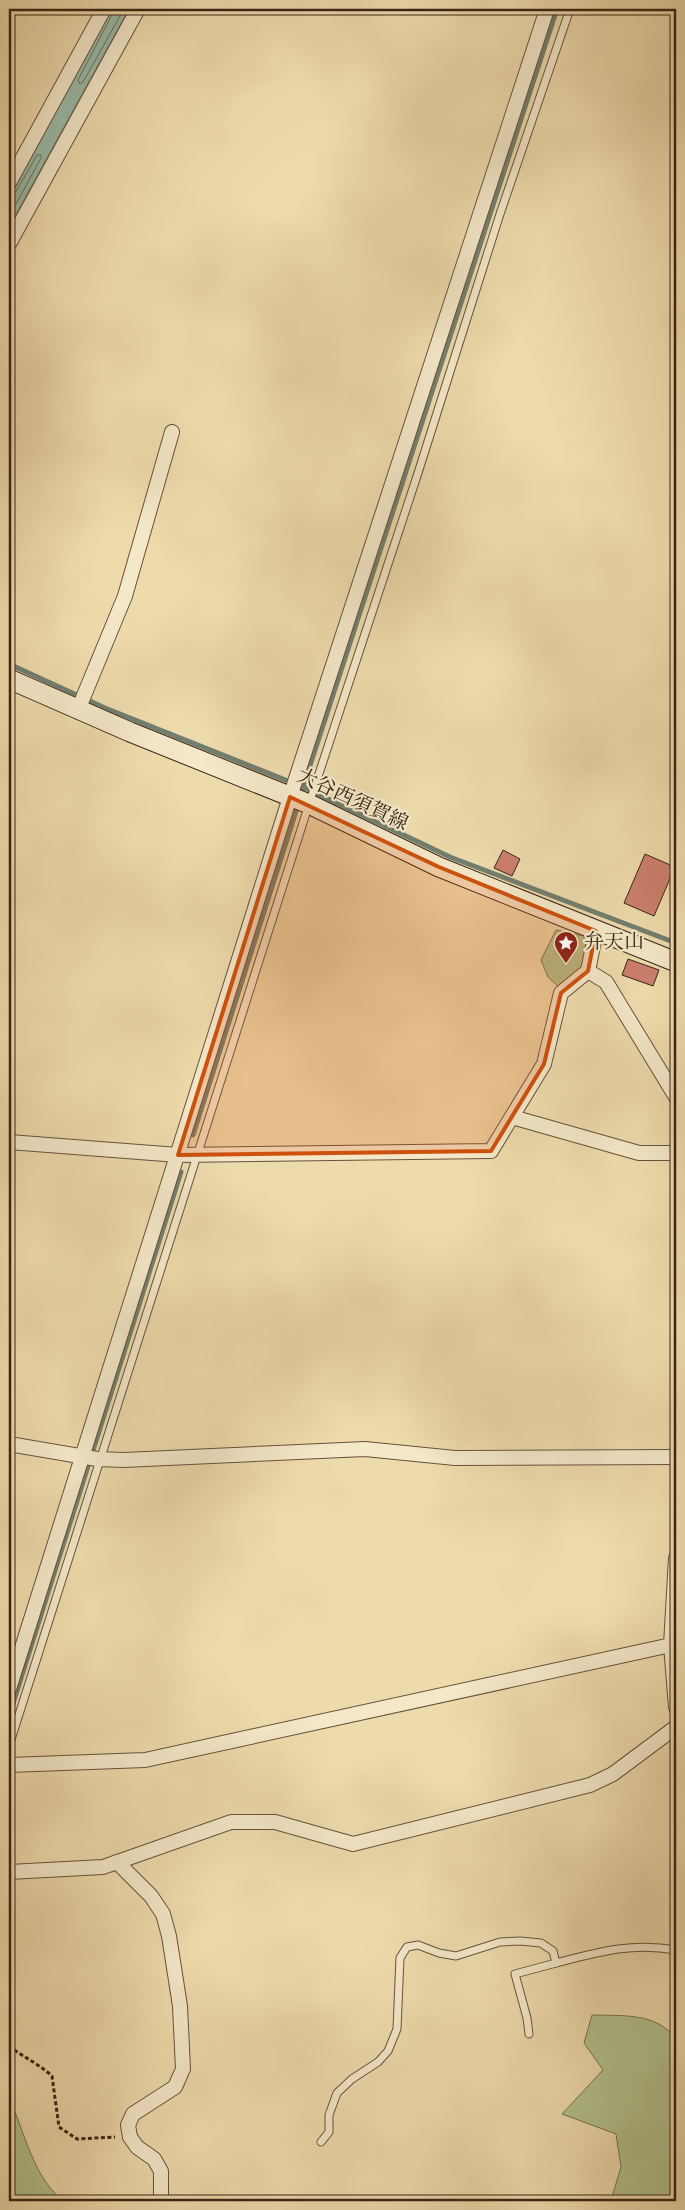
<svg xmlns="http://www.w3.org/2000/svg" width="685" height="2210" font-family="'Sorts Mill Goudy','Noto Serif JP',serif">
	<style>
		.green { fill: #b2c18e; stroke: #757252 }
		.water { fill: #99bba9; stroke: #727f6f }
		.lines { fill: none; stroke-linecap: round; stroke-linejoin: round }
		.shore { stroke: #687060; stroke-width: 1 }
		.stream { stroke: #727f6f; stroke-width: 5 }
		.building { fill: #cb7f6d; stroke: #382417 }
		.lane-casing { stroke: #66523c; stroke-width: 9 }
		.street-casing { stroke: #66523c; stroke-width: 16 }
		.secondary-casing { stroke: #382417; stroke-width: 21 }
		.path { stroke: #382417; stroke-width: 3; stroke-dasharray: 4 2.5; stroke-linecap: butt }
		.lane { stroke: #f4e8c9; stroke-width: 7 }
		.street { stroke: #f4e8c9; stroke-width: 14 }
		.secondary { stroke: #f4e8c9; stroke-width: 19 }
		.marked { fill: #ce510e; fill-opacity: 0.2; stroke: #ce510e; stroke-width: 4; stroke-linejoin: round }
		.labels { text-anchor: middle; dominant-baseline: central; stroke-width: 4.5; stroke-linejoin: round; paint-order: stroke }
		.street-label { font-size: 20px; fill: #382417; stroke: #f4e8c9 }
		.poi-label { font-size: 20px; fill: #382417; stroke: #f4e8c9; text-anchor: start }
	</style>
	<rect width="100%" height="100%" fill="#eedbac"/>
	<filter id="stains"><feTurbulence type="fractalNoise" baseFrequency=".004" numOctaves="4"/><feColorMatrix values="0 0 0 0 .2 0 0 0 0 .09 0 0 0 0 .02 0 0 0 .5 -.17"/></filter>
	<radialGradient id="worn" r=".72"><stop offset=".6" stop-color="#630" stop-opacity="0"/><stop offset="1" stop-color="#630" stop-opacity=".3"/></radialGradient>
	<g class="green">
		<path d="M 556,930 L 584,936 C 595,968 584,971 561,989 L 548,977 L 541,960 Z"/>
		<path d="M 592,2015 C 621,2016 657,2012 676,2039 L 676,2201 L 592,2201 L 612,2197 L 621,2167 L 616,2134 L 562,2114 L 603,2070 L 584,2043 Z"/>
		<path d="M 9,2104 L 14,2109 C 26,2140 37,2182 64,2201 L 9,2201 Z"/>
	</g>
	<path class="water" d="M 111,9 L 129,9 L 9,227 L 9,194 L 49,125 Z"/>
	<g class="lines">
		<g class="shore">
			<path d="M 115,9 L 78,80 L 80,84 L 83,82 L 124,9"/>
			<path d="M 9,195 L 15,193 L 37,155 L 41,155 L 41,158 L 9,217"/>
		</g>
		<g class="stream">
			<path d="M 9,664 L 105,708 L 293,783"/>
			<path d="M 301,786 L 450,857 L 676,943"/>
			<path d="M 300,796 L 557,9"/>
			<path d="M 193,1135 L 298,805"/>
			<path d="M 9,1716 L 181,1172"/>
		</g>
	</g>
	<g class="building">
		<path d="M 503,850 L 520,859 L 512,876 L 494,868 Z"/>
		<path d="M 645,854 L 675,867 L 654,916 L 624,903 Z"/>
		<path d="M 628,959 L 659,970 L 653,986 L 622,975 Z"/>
	</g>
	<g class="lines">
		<g class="lane-casing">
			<g id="lane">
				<path d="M 9,1746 L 309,804 L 418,473 L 500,214 L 570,9"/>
				<path d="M 556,1963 C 598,1952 632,1942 676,1950"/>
				<path d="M 321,2142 L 329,2132 L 329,2115 L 337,2093 L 352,2079 L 378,2062 L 388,2051 L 397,2029 L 400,1958 L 407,1947 L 418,1945 L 439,1953 L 456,1956 L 500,1942 L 520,1941 L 541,1943 L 553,1951 L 556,1963 L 515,1974 L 527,2018 L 529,2034"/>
			</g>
		</g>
		<g class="street-casing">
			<g id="street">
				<path d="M 9,183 L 104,9"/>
				<path d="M 9,244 L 138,9"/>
				<path d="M 78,710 L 125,596 L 172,432"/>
				<path d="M 588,971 L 606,982 L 676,1097"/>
				<path d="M 512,1117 L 639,1153 L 676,1153"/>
				<path d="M 9,1142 L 178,1155 L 491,1151 L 544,1064 L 561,993 L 588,971 L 596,931"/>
				<path d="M 9,1444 L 97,1459 L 124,1460 L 365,1449 L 455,1458 L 676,1457"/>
				<path d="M 671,1645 L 676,1707"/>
				<path d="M 9,1689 L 290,797 L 547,9"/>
				<path d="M 9,1765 L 145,1760 L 671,1645 L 676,1558"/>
				<path d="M 117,1862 L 151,1896 L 163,1914 L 169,1936 L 180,2006 L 183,2069 L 175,2087 L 133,2114 L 128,2125 L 130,2137 L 137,2147 L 154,2159 L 161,2171 L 161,2201"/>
				<path d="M 9,1872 L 103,1867 L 231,1822 L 275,1822 L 353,1844 L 590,1785 L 613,1774 L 676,1727"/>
			</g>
		</g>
		<g class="secondary-casing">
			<path id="secondary" d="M 9,679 L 130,732 L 309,804 L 439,867 L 676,962"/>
		</g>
		<path class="path" d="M 9,2046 C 23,2057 39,2064 52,2076 L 59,2127 L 77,2139 L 115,2137"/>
		<use href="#lane" class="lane"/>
		<use href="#street" class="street"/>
		<use href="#secondary" class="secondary"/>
	</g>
	<path class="marked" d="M 290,797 L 439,867 L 596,931 L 588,971 L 561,993 L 544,1064 L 491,1151 L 178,1155 Z"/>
	<defs>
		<g id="sight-pin" transform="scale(1.25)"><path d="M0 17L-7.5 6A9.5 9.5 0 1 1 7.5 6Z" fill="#8f2418" stroke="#f4e8c9"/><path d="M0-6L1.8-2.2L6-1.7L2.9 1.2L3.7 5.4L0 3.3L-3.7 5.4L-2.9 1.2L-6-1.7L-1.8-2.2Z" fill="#fff"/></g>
	</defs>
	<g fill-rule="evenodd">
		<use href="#sight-pin" x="566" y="943"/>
	</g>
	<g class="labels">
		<g class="street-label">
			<text transform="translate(352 801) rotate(25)">大谷西須賀線</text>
		</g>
		<g class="poi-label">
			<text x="584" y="943">弁天山</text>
		</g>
	</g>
	<rect width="685" height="2210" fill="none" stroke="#eedbac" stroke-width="30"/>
	<rect x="10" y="10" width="665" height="2190" fill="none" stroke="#382417" stroke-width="2.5"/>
	<rect x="15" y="15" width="655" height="2180" fill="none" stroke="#382417"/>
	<rect width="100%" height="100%" filter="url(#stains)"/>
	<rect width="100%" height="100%" fill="url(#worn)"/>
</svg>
